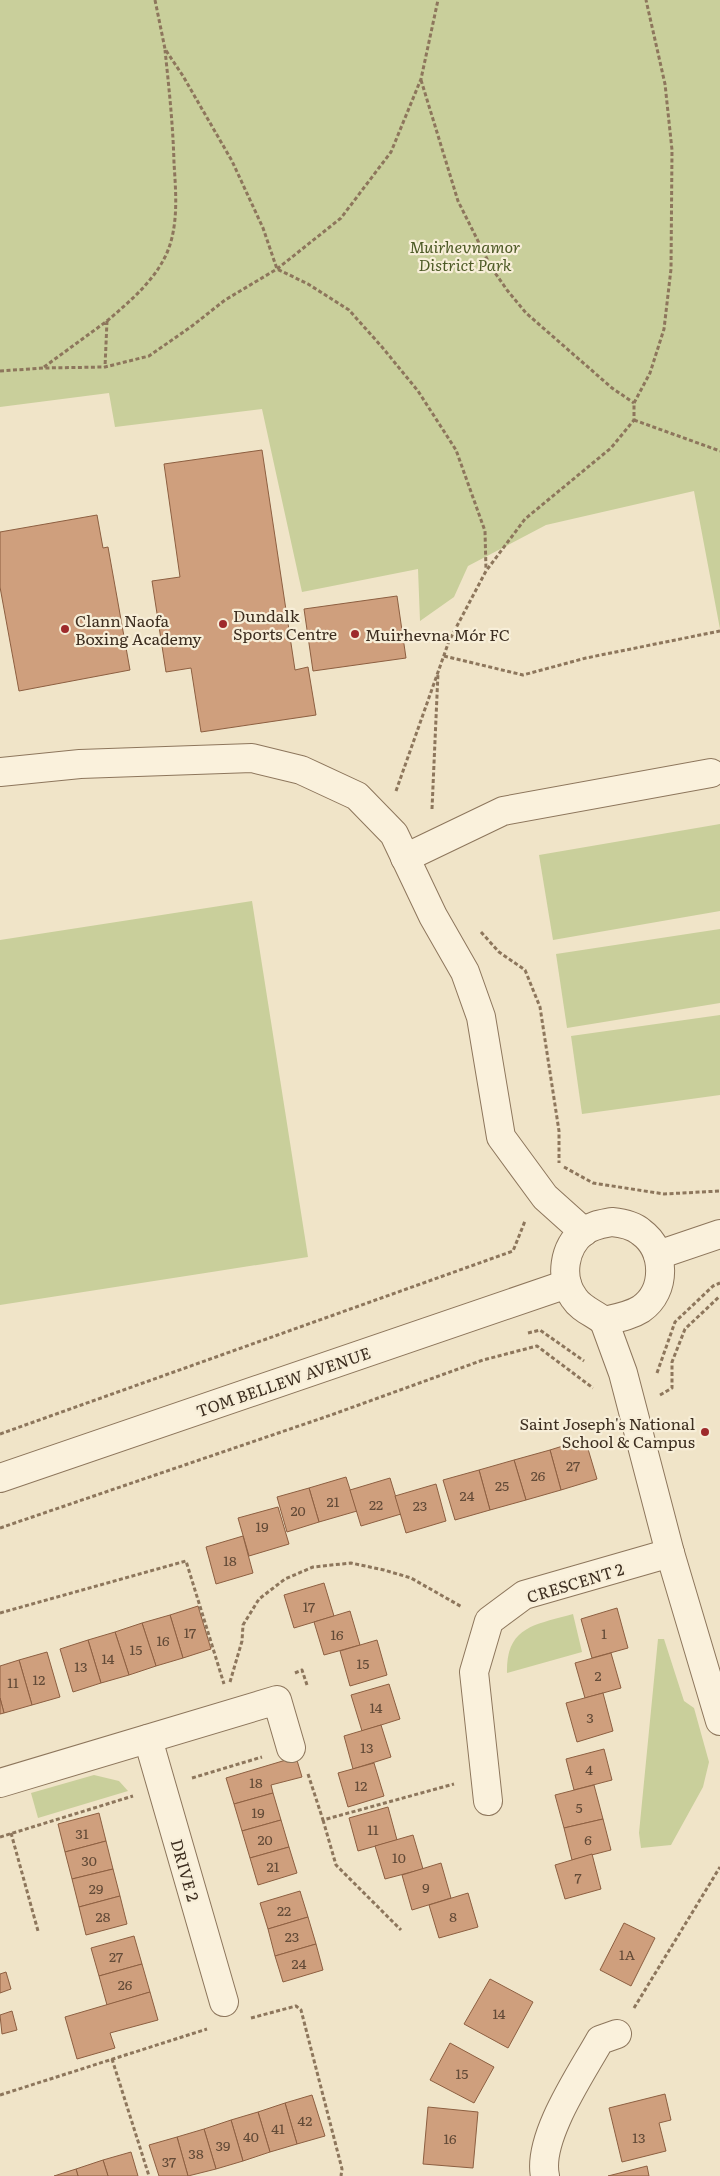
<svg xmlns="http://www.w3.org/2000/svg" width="720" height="2176" font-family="Literata,serif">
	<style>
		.green { fill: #c9cf9b }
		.building { fill: #cf9f7d; stroke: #8d5f41 }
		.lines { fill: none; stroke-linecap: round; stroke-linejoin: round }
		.minor-casing { stroke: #8d765c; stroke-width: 30 }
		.path { stroke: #8d765c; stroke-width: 3; stroke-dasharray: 4 2.5; stroke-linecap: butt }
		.minor { stroke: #faf1dc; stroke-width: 28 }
		.poi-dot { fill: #9e2a2b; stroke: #f7eed8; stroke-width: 2 }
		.labels { text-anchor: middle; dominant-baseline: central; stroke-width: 4.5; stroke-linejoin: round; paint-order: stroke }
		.number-label { font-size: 14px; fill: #624a37 }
		.park-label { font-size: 16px; font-style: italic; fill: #4d5a26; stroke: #f7eed8 }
		.poi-label { font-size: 16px; fill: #3d2e20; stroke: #f7eed8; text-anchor: start }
		.street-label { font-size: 16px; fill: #3d2e20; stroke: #f7eed8 }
	</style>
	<rect width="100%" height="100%" fill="#f0e4c8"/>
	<g class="green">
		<path d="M 0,0 L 720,0 L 720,629 L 694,491 L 546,525 L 468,566 L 454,597 L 420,621 L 418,569 L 302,592 L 262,409 L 115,427 L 109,393 L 0,407 Z"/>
		<path d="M 720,824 L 720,911 L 553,940 L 539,855 Z"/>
		<path d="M 252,901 L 308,1257 L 0,1305 L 0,940 Z"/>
		<path d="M 720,929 L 720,1003 L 567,1028 L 556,954 Z"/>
		<path d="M 720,1015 L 720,1095 L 582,1114 L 571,1036 Z"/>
		<path d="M 573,1614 L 582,1652 L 507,1673 C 506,1626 535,1625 573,1614 Z"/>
		<path d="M 658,1639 L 664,1639 L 684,1701 L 694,1708 L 709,1762 L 703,1787 L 671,1845 L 641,1848 L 639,1833 Z"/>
		<path d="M 94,1775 L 119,1781 L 128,1791 L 38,1818 L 31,1793 Z"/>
	</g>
	<g class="building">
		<path d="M 262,450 L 295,670 L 308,667 L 316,715 L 201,732 L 191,668 L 166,672 L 152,581 L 180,577 L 164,464 Z"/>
		<path d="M 97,515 L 103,548 L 108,547 L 130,670 L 19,691 L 0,587 L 0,532 Z"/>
		<path d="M 397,596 L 406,658 L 313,671 L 304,609 Z"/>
		<path d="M 585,1439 L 597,1479 L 561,1490 L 550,1450 Z"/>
		<path d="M 550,1450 L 561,1490 L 526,1500 L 514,1460 Z"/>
		<path d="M 514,1460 L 526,1500 L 490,1510 L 479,1470 Z"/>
		<path d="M 479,1470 L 490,1510 L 455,1520 L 443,1480 Z"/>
		<path d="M 346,1477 L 357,1511 L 319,1522 L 309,1488 Z"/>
		<path d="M 390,1478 L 401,1514 L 361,1526 L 350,1490 Z"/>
		<path d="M 436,1484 L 446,1521 L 406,1533 L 395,1496 Z"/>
		<path d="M 309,1488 L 319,1522 L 287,1532 L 277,1497 Z"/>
		<path d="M 278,1507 L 289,1544 L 249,1556 L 238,1518 Z"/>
		<path d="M 243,1536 L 253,1573 L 216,1584 L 206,1547 Z"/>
		<path d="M 324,1583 L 334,1616 L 294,1628 L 284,1595 Z"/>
		<path d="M 198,1606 L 211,1649 L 183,1658 L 170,1615 Z"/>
		<path d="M 617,1608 L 628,1648 L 592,1658 L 581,1619 Z"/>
		<path d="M 350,1611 L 360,1645 L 324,1655 L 314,1622 Z"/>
		<path d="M 170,1615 L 183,1658 L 156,1666 L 142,1623 Z"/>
		<path d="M 142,1623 L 156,1666 L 129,1675 L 115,1632 Z"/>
		<path d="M 115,1632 L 129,1675 L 101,1683 L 88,1640 Z"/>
		<path d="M 88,1640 L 101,1683 L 73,1692 L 60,1649 Z"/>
		<path d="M 377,1640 L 387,1675 L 350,1686 L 340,1651 Z"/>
		<path d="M 47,1652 L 60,1697 L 32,1705 L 19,1660 Z"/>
		<path d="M 611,1653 L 621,1688 L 585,1698 L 575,1663 Z"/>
		<path d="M 19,1660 L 32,1705 L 4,1713 L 0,1698 L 0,1666 Z"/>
		<path d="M 389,1684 L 400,1719 L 362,1731 L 351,1695 Z"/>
		<path d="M 603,1693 L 613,1731 L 577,1742 L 566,1703 Z"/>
		<path d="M 0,1698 L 4,1713 L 0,1714 Z"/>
		<path d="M 381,1725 L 391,1757 L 353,1769 L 344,1736 Z"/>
		<path d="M 604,1749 L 612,1780 L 574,1790 L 566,1759 Z"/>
		<path d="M 296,1757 L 302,1777 L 271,1785 L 273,1793 L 234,1804 L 226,1778 Z"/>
		<path d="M 374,1763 L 384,1796 L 348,1807 L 338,1773 Z"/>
		<path d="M 594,1785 L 603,1819 L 564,1828 L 555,1795 Z"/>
		<path d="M 273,1793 L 281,1820 L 242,1831 L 234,1804 Z"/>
		<path d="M 388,1807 L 397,1840 L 358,1851 L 349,1818 Z"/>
		<path d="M 99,1813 L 106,1841 L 65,1852 L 58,1824 Z"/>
		<path d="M 603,1819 L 611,1850 L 572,1860 L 564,1828 Z"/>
		<path d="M 281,1820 L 289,1847 L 250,1858 L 242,1831 Z"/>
		<path d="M 413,1835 L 423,1869 L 385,1879 L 375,1846 Z"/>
		<path d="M 106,1841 L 113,1869 L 72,1879 L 65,1852 Z"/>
		<path d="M 289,1847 L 297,1873 L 258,1885 L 250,1858 Z"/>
		<path d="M 592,1854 L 601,1889 L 565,1899 L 555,1865 Z"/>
		<path d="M 441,1863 L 451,1898 L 412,1910 L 402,1875 Z"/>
		<path d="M 113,1869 L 120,1896 L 79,1907 L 72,1879 Z"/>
		<path d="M 300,1891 L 308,1917 L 268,1929 L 260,1903 Z"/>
		<path d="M 468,1893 L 478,1927 L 439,1938 L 429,1905 Z"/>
		<path d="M 120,1896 L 127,1924 L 86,1935 L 79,1907 Z"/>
		<path d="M 308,1917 L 316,1944 L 275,1956 L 268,1929 Z"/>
		<path d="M 624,1923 L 655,1938 L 631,1986 L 600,1970 Z"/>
		<path d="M 134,1936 L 142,1964 L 99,1976 L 91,1948 Z"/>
		<path d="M 316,1944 L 323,1970 L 283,1982 L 275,1956 Z"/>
		<path d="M 142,1964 L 150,1992 L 107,2005 L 99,1976 Z"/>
		<path d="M 6,1972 L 11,1989 L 0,1993 L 0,1974 Z"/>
		<path d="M 490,1979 L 533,2002 L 508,2048 L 464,2024 Z"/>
		<path d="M 150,1992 L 158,2020 L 110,2033 L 115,2048 L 77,2059 L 65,2017 Z"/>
		<path d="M 12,2011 L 17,2030 L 2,2034 L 0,2015 Z"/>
		<path d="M 450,2043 L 494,2067 L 474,2103 L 430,2080 Z"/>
		<path d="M 665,2094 L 671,2120 L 659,2123 L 666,2151 L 622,2162 L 609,2108 Z"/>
		<path d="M 312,2095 L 325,2136 L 297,2144 L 285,2103 Z"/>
		<path d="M 285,2103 L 297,2144 L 270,2152 L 258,2112 Z"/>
		<path d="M 428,2107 L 478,2112 L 473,2168 L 423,2164 Z"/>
		<path d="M 258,2112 L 270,2152 L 243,2161 L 231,2120 Z"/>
		<path d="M 231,2120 L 243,2161 L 216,2169 L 204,2129 Z"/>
		<path d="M 204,2129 L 216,2169 L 188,2176 L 177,2137 Z"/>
		<path d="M 177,2137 L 188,2176 L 159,2176 L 149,2145 Z"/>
		<path d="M 131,2152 L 138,2176 L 108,2176 L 103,2160 Z"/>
		<path d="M 103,2160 L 108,2176 L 78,2176 L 76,2169 Z"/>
		<path d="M 647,2166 L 649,2176 L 608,2176 Z"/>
		<path d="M 76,2169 L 78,2176 L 54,2176 Z"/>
	</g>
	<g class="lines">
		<g class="minor-casing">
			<g id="minor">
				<path d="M 0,772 L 80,764 L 252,758 L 301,770 L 357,796 L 394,834 L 433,916 L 465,972 L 481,1017 L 501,1137 L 545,1197 L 584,1232"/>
				<path d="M 405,858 L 503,811 L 711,773"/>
				<path d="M 612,1222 C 622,1223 633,1225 641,1232 C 666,1250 667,1291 641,1309 C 630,1316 617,1318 604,1321 C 594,1313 581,1309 574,1298 C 559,1278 564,1247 583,1232 C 592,1225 602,1224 612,1222 Z"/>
				<path d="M 658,1255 L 720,1234"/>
				<path d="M 604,1321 L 623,1373 L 670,1553 L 720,1721"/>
				<path d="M 0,1478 L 567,1284"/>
				<path d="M 148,1739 L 224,2002"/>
				<path d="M 0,1783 L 277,1700 L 291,1748"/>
				<path d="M 488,1801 L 474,1672 L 489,1621 L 524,1595 L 670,1553"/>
				<path d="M 545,2176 C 537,2138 581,2074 600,2040 L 617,2034"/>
			</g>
		</g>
		<g class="path">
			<path d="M 155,0 L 165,49 L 183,76 L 232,161 L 263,228 L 277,269 L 308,284 L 349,310 L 382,347 L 418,391 L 456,450 L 485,531 L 486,570"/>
			<path d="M 421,80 L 458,201 L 491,267 L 507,290 L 526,313 L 612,388 L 634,403"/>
			<path d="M 107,321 C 129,302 152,283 165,257 C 179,229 176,194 174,163 C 173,125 169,88 165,50"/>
			<path d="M 44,367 L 107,321 L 105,367"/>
			<path d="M 0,371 L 44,368 L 105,367 L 149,356 L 192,326 L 225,300 L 277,269 L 341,218 L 391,152 L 421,79 L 438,0"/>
			<path d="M 634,420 L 720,451"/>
			<path d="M 444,656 L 523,675 L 586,658 L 720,631"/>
			<path d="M 396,791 L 449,641 L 486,571 L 525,519 L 611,448 L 634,420 L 634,403 L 650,373 L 664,329 L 671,269 L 672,150 L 665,84 L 646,0"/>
			<path d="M 432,809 L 438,673"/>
			<path d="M 481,932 L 499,952 L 525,970 L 540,1007 L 559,1131 L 559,1163"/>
			<path d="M 564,1167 L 593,1183 L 664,1194 L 720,1191"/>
			<path d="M 528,1333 L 540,1330 L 584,1361"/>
			<path d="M 657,1373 L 675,1322 L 713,1286 L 720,1283"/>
			<path d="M 660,1395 L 672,1388 L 672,1362 L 685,1329 L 720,1296"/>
			<path d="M 0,1434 L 513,1251 L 525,1221"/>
			<path d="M 0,1528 L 331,1415 L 483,1360 L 537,1346 L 593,1388"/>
			<path d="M 0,1613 L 186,1561 L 224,1684"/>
			<path d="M 295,1673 L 302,1670 L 307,1685"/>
			<path d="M 230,1682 L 242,1641 L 243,1625 L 259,1599 L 285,1579 L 313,1567 L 351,1563 L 384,1570 L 411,1578 L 462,1607"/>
			<path d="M 308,1774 L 323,1820 L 454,1784"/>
			<path d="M 192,1778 L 262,1757"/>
			<path d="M 323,1820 L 336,1865 L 401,1930"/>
			<path d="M 11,1833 L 38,1931"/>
			<path d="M 0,1837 L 133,1796"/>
			<path d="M 634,2008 L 720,1867"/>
			<path d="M 251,2018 L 296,2006 L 301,2010 L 342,2169 L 341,2176"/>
			<path d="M 112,2059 L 149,2176"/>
			<path d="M 0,2095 L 207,2029"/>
		</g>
		<use href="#minor" class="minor"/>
	</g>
	<g class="poi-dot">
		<circle cx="223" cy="624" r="5"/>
		<circle cx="65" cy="629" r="5"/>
		<circle cx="355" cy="634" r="5"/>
		<circle cx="705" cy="1432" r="5"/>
	</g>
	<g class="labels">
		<g class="number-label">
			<text x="573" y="1465">27</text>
			<text x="538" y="1475">26</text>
			<text x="502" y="1485">25</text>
			<text x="467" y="1495">24</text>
			<text x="333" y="1501">21</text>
			<text x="376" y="1504">22</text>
			<text x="420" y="1505">23</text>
			<text x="298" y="1510">20</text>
			<text x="262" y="1526">19</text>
			<text x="230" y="1560">18</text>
			<text x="309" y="1606">17</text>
			<text x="190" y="1632">17</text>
			<text x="604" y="1633">1</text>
			<text x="337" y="1634">16</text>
			<text x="163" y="1640">16</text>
			<text x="136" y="1649">15</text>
			<text x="108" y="1658">14</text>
			<text x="363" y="1663">15</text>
			<text x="81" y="1666">13</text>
			<text x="598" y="1675">2</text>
			<text x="39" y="1679">12</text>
			<text x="13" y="1682">11</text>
			<text x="376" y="1707">14</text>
			<text x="590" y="1717">3</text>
			<text x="367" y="1747">13</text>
			<text x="589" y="1769">4</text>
			<text x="256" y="1782">18</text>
			<text x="361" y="1785">12</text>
			<text x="579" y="1807">5</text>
			<text x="258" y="1812">19</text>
			<text x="373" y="1829">11</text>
			<text x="82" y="1833">31</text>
			<text x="265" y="1839">20</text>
			<text x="588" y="1839">6</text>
			<text x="399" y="1857">10</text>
			<text x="89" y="1860">30</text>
			<text x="273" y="1866">21</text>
			<text x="578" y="1877">7</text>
			<text x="426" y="1887">9</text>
			<text x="96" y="1888">29</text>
			<text x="284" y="1910">22</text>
			<text x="103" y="1916">28</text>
			<text x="453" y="1916">8</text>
			<text x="292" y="1936">23</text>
			<text x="627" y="1954">1A</text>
			<text x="116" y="1956">27</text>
			<text x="299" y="1963">24</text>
			<text x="125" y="1984">26</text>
			<text x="499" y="2013">14</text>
			<text x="462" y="2073">15</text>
			<text x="305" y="2120">42</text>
			<text x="278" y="2128">41</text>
			<text x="251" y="2136">40</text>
			<text x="639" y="2137">13</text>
			<text x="450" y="2138">16</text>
			<text x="223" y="2145">39</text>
			<text x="196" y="2153">38</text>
			<text x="169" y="2161">37</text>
		</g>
		<g class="park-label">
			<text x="465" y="246">Muirhevnamor<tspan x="465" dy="18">District Park</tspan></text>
		</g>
		<g class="poi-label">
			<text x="233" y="615">Dundalk<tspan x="233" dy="18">Sports Centre</tspan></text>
			<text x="75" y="620">Clann Naofa<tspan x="75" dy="18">Boxing Academy</tspan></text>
			<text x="365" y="634">Muirhevna Mór FC</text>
			<text x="695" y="1423" text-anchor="end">Saint Joseph's National<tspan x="695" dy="18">School &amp; Campus</tspan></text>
		</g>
		<g class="street-label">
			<text transform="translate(283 1381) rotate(-19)">TOM BELLEW AVENUE</text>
			<text transform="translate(575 1582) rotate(-17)">CRESCENT 2</text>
			<text transform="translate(186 1870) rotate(74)">DRIVE 2</text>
		</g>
	</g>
</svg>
